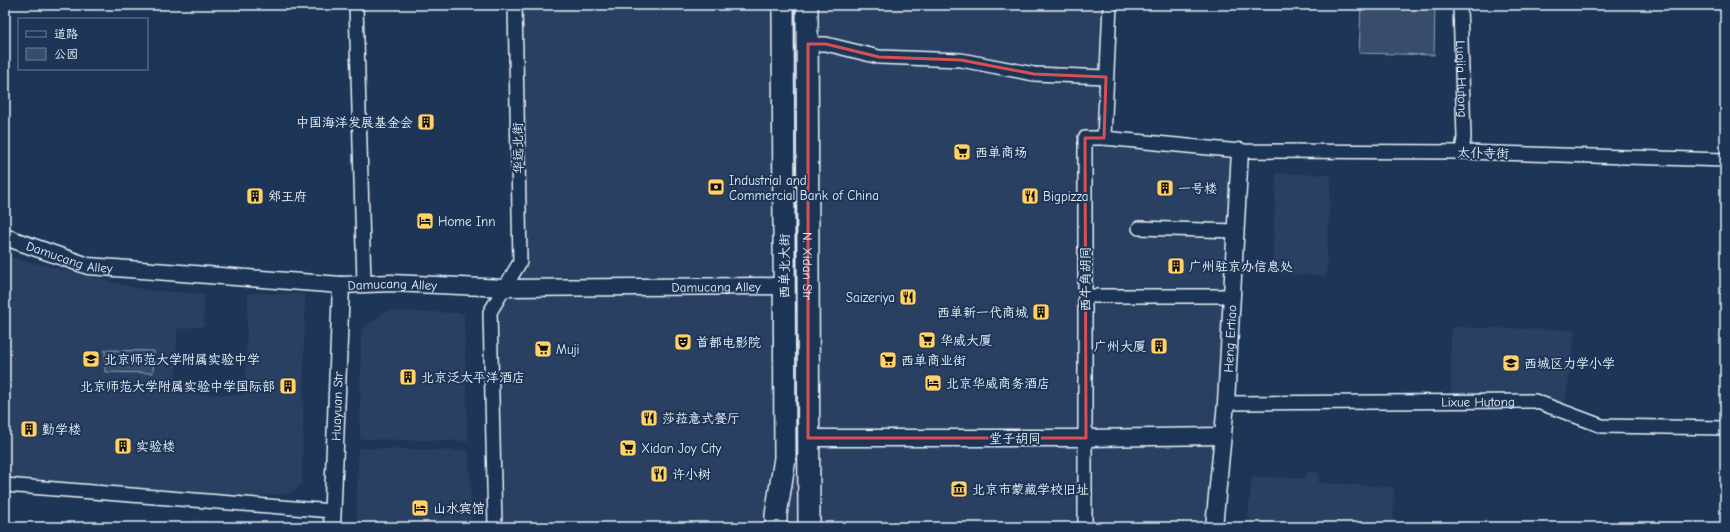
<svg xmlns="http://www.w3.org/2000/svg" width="1730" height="532" font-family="'Comic Neue','LXGW WenKai TC',sans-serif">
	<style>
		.built { fill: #2a4162 }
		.green { fill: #374d6c; stroke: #909fb2 }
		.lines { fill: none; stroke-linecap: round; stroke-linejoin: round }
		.minor-casing { stroke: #e8f1f8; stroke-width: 16 }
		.tertiary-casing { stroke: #e8f1f8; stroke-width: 19 }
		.primary-casing { stroke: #e8f1f8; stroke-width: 24 }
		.minor { stroke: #1d3557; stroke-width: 13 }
		.tertiary { stroke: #1d3557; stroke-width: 16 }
		.primary { stroke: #1d3557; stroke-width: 21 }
		.marked { fill: none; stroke: #da5052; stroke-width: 3; stroke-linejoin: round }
		.labels { text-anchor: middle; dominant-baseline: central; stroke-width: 4; stroke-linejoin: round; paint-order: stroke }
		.street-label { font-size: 13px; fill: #e8f1f8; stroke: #1d3557 }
		.poi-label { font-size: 13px; fill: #e8f1f8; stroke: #1d3557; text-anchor: start }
	</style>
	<rect width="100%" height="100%" fill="#1d3557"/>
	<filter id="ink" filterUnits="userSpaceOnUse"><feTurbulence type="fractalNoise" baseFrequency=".025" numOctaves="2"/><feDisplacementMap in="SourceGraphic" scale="8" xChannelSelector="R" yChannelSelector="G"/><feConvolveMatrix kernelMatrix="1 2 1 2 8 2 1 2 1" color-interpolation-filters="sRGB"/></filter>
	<g filter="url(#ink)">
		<g class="built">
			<path d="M 515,5 L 1112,5 L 1109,138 L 1240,157 L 1215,527 L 496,527 L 495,304 L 520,262 Z"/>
			<path d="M 1276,173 L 1331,175 L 1326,276 L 1272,273 Z"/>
			<path d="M 5,256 L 145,290 L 204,294 L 204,326 L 177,329 L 176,389 L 179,394 L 245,395 L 248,293 L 305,294 L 302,484 L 291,493 L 242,497 L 5,477 Z"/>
			<path d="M 386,311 L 464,313 L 468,441 L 360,439 L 361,330 Z"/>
			<path d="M 1451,327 L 1575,330 L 1565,405 L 1544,396 L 1451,395 Z"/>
			<path d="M 358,448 L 469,451 L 472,527 L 357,527 Z"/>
			<path d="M 1307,471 L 1319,473 L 1319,483 L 1394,487 L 1393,527 L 1247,527 L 1252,477 L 1304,478 Z"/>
			<path d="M 191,519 L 295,527 L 190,527 Z"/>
		</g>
		<g class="green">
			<path d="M 1361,5 L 1435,5 L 1434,55 L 1359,53 Z"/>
			<path d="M 105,350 L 154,351 L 153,373 L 105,372 Z"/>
		</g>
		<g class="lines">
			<g class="minor-casing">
				<g id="minor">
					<path d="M 356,5 L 364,283"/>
					<path d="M 1110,5 L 1104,138 L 1240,151 L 1462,152 L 1725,160"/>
					<path id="s1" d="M 1460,5 L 1464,138 L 1462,152"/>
					<path d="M 808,44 L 826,44 L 879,57 L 961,60 L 1034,74 L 1106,77"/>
					<path d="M 1139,228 L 1235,231"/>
					<path d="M 1089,296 L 1231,296"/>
					<path id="s2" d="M 1226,403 L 1535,401 L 1602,426 L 1725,428"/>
					<path d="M 5,485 L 332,511"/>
					<path d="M 495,527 L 490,312 L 520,262 L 515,5"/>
					<path d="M 1085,527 L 1085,138 L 1104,138"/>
				</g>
			</g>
			<g class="tertiary-casing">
				<g id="tertiary">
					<path id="s3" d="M 5,237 L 88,266 L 341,285 L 391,283 L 506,288 L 784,286"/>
					<path d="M 808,438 L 1086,438 L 1222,436"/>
					<path id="s4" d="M 332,527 L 341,285"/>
					<path id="s5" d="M 1214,527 L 1226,403 L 1240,151"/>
				</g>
			</g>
			<g class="primary-casing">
				<g id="primary">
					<path id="s6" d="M 807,5 L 809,527"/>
					<path d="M 776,527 L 776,515 L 785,458 L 783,5"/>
				</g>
			</g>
			<use href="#minor" class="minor"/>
			<use href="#tertiary" class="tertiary"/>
			<use href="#primary" class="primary"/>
		</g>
	</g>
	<path class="marked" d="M 808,44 L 826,44 L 879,57 L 961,60 L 1034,74 L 1106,77 L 1104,138 L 1085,138 L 1086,438 L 808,438 Z"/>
	<defs>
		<g id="building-square" transform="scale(0.9)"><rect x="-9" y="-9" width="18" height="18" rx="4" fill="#ffd166" stroke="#1d3557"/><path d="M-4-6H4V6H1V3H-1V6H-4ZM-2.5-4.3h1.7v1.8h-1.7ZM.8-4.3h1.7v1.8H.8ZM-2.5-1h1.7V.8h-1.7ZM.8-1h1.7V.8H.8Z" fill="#111"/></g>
		<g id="supermarket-square" transform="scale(0.9)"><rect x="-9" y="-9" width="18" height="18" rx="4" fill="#ffd166" stroke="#1d3557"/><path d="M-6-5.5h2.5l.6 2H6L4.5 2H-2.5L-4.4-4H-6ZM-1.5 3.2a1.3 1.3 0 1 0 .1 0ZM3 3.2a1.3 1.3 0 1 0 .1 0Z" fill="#111"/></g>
		<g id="bank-square" transform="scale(0.9)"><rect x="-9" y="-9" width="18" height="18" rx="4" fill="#ffd166" stroke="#1d3557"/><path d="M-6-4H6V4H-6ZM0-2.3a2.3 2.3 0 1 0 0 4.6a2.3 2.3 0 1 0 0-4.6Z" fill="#111"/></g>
		<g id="restaurant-square" transform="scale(0.9)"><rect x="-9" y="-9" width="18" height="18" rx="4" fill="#ffd166" stroke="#1d3557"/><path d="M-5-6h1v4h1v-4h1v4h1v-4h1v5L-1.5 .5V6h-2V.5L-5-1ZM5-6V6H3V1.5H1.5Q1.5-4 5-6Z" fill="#111"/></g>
		<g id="hotel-square" transform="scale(0.9)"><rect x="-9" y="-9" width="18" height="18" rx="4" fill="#ffd166" stroke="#1d3557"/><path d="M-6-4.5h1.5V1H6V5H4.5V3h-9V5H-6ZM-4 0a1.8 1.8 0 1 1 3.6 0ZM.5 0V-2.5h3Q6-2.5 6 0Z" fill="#111"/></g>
		<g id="theatre-square" transform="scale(0.9)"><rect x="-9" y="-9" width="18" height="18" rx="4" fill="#ffd166" stroke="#1d3557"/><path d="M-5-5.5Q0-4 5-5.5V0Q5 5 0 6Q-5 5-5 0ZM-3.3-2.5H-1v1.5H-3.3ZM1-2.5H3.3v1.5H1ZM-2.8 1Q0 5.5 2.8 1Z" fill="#111"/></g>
		<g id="school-square" transform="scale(0.9)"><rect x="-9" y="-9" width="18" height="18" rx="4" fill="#ffd166" stroke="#1d3557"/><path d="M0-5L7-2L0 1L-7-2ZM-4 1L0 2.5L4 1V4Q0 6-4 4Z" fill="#111"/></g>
		<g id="museum-square" transform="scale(0.9)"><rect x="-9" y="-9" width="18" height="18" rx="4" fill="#ffd166" stroke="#1d3557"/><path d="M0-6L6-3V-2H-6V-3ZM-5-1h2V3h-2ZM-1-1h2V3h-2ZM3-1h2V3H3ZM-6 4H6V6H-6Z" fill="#111"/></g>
	</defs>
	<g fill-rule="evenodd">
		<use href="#building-square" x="426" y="122"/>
		<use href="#supermarket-square" x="962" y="152"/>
		<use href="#bank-square" x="716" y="187"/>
		<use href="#building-square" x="1165" y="188"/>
		<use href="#building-square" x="255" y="196"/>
		<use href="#restaurant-square" x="1030" y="196"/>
		<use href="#hotel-square" x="425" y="221"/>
		<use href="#building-square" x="1176" y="266"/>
		<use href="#restaurant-square" x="908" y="297"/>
		<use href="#building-square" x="1041" y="312"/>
		<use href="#supermarket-square" x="927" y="340"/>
		<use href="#theatre-square" x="683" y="342"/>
		<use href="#building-square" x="1159" y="346"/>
		<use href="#supermarket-square" x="543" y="349"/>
		<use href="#school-square" x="91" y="359"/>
		<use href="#supermarket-square" x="888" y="360"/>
		<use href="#school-square" x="1511" y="363"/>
		<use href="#building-square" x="408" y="377"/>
		<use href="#hotel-square" x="933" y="383"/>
		<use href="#building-square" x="288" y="386"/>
		<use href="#restaurant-square" x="649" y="418"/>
		<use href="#building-square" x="29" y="429"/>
		<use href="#building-square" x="123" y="446"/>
		<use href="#supermarket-square" x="628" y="448"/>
		<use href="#restaurant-square" x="659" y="474"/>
		<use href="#museum-square" x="959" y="489"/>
		<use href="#hotel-square" x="420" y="508"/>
	</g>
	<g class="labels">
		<g class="street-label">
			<text stroke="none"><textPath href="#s1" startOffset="74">Luojia Hutong</textPath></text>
			<text transform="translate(518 148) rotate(-91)">华远北街</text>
			<text transform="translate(1483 153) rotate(1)">太仆寺街</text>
			<text stroke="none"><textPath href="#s3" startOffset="68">Damucang Alley</textPath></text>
			<text transform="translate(784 266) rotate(-90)">西单北大街</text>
			<text stroke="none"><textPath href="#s6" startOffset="261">N. Xidan Str</textPath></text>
			<text transform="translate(1085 279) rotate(-90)">西牛角胡同</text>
			<text stroke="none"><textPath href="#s3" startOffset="393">Damucang Alley</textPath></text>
			<text stroke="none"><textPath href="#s3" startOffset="717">Damucang Alley</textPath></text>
			<text stroke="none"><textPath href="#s5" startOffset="189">Heng Ertiao</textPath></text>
			<text stroke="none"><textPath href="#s2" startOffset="252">Lixue Hutong</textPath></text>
			<text stroke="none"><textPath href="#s4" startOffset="121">Huayuan Str</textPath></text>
			<text x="1015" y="438">堂子胡同</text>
		</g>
		<g class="poi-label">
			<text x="413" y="122" text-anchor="end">中国海洋发展基金会</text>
			<text x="975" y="152">西单商场</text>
			<text x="729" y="180">Industrial and<tspan x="729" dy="15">Commercial Bank of China</tspan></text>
			<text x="1178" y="188">一号楼</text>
			<text x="268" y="196">郑王府</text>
			<text x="1043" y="196">Bigpizza</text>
			<text x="438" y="221">Home Inn</text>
			<text x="1189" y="266">广州驻京办信息处</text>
			<text x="895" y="297" text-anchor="end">Saizeriya</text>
			<text x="1028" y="312" text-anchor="end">西单新一代商城</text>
			<text x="940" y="340">华威大厦</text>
			<text x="696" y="342">首都电影院</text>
			<text x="1146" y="346" text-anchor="end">广州大厦</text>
			<text x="556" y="349">Muji</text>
			<text x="104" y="359">北京师范大学附属实验中学</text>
			<text x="901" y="360">西单商业街</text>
			<text x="1524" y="363">西城区力学小学</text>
			<text x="421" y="377">北京泛太平洋酒店</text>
			<text x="946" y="383">北京华威商务酒店</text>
			<text x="275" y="386" text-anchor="end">北京师范大学附属实验中学国际部</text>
			<text x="662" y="418">莎菈意式餐厅</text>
			<text x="42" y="429">勤学楼</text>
			<text x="136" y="446">实验楼</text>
			<text x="641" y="448">Xidan Joy City</text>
			<text x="672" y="474">许小树</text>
			<text x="972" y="489">北京市蒙藏学校旧址</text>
			<text x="433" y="508">山水宾馆</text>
		</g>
	</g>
	<rect width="1730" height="532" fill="none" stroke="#1d3557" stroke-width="20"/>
	<rect x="10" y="10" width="1710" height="512" fill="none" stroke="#e8f1f8" stroke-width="1.5" filter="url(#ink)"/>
	<rect x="18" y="18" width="130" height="52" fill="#1d3557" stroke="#6e8097"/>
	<rect x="26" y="31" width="20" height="6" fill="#1d3557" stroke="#6e8097"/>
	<text x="54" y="38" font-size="12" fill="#e8f1f8">道路</text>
	<rect x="26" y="48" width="20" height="12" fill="#374d6c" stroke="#6e8097"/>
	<text x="54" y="58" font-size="12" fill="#e8f1f8">公园</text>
</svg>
